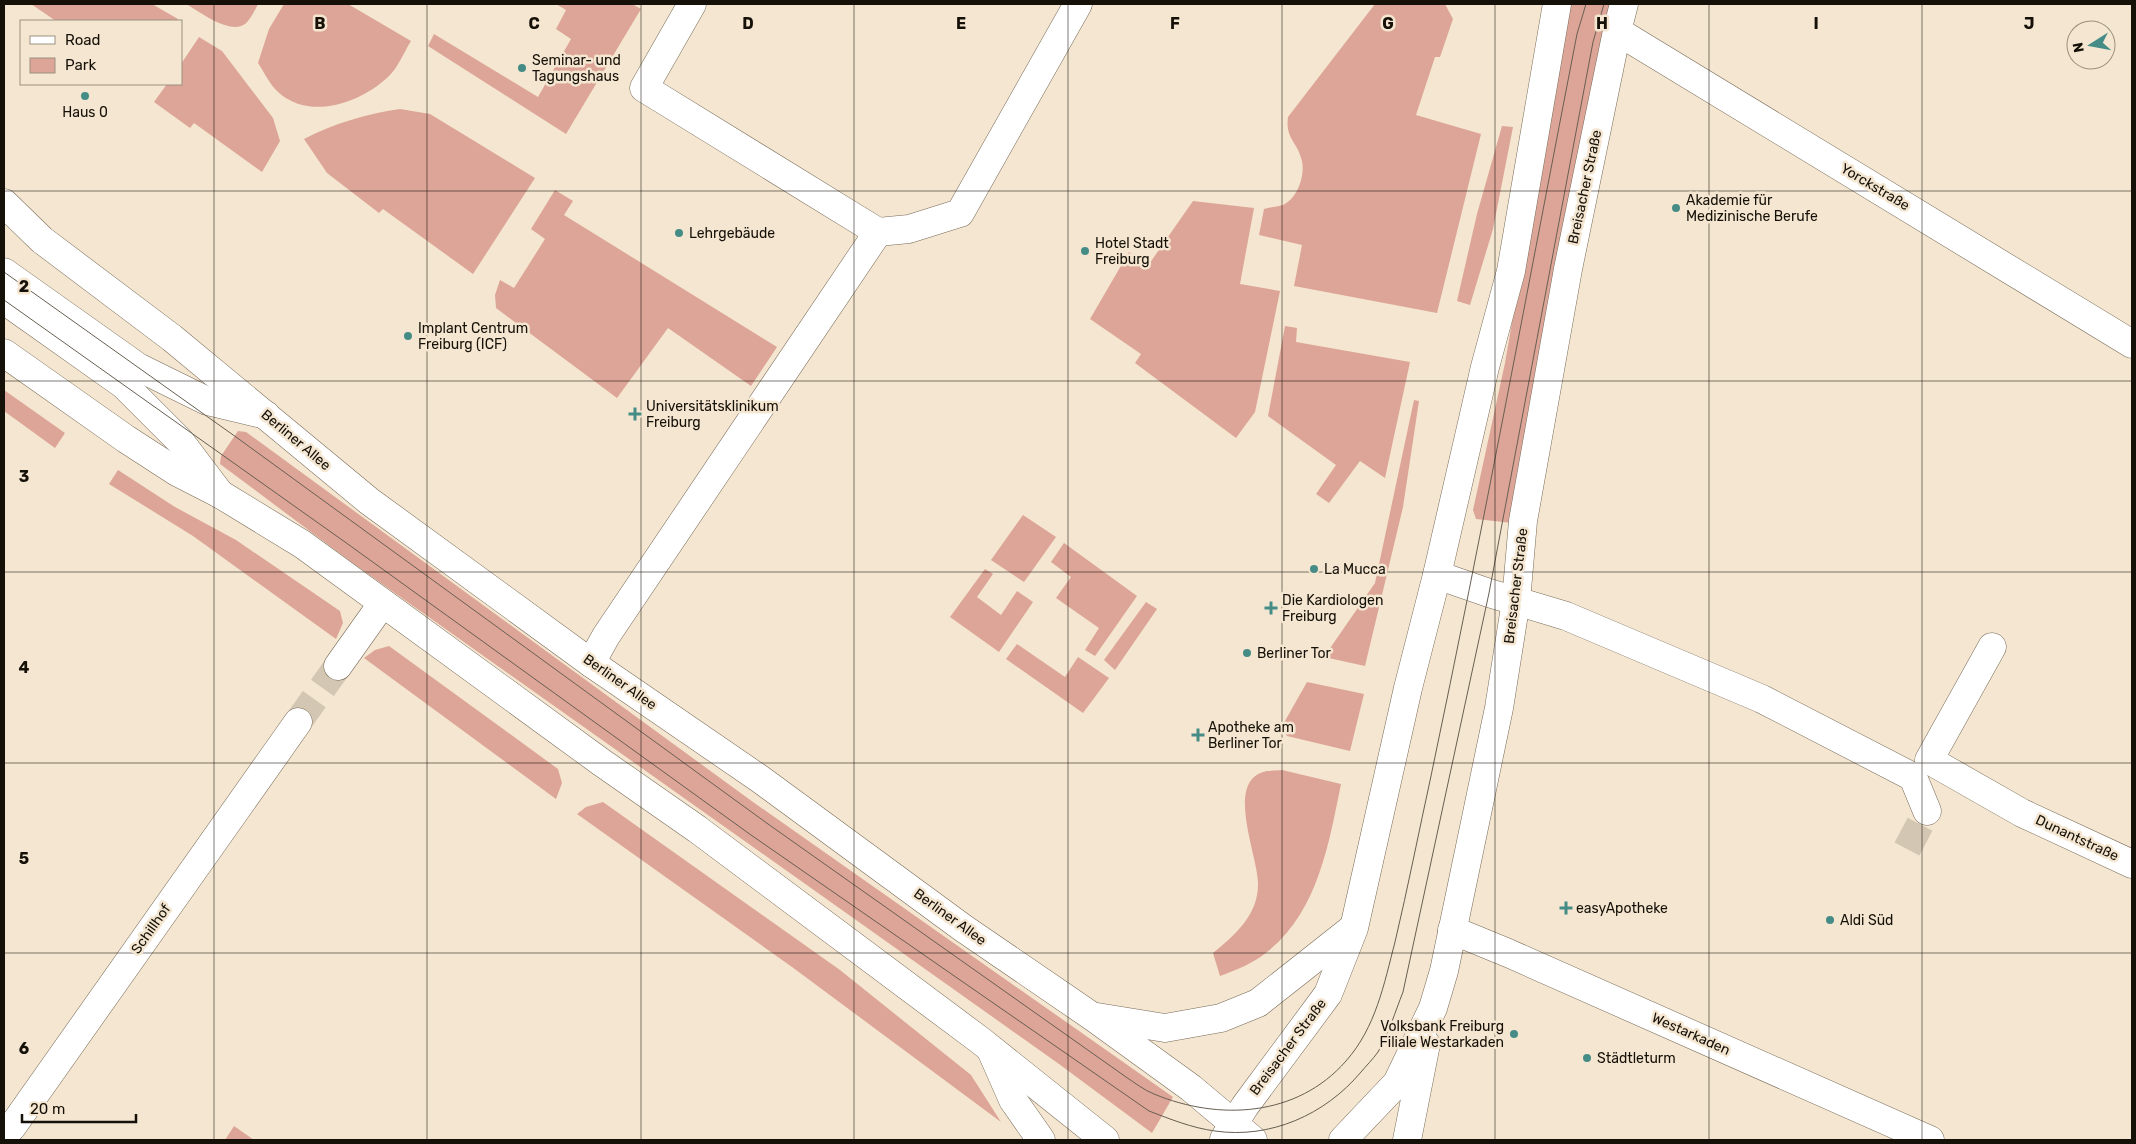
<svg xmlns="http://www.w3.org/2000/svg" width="2136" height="1144" font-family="Rubik,sans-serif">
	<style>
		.green { fill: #dda597 }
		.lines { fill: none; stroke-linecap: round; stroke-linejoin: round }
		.minor-tunnel { stroke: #d3c6b2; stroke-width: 28; stroke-dasharray: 28 14; stroke-linecap: butt }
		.minor-casing { stroke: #786b58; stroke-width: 29 }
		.major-casing { stroke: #786b58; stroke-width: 29 }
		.minor { stroke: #fff; stroke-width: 28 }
		.major { stroke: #fff; stroke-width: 28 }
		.tram { stroke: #685f52; stroke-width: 1 }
		.grid { fill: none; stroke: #151008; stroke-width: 1; stroke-opacity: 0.55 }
		.poi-dot { fill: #468c86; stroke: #f4e6d0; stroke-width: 2 }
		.labels { text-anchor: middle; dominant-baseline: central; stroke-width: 5; stroke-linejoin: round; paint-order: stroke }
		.poi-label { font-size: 14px; fill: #151008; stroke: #f4e6d0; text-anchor: start }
		.street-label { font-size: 14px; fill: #151008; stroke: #f4e6d0 }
		.grid-label { font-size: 16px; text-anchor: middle; font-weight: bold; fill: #151008; stroke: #f4e6d0; stroke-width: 5; stroke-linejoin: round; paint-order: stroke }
	</style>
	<rect width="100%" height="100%" fill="#f4e6d0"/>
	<g class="green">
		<path d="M 31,4 L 152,4 L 178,19 L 177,21 L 56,21 Z"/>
		<path d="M 186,4 L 258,4 C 255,10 250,20 245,24 C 230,35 200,12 186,4 Z"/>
		<path d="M 284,4 L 348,4 L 411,41 C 404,52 398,68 388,77 C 360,103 310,121 278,92 C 270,85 264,72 258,63 L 269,29 Z"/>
		<path d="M 556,4 L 632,4 L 641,9 L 566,134 L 428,46 L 434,34 L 538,97 L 571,39 L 556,29 L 566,10 Z"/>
		<path d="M 1375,4 L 1445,4 L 1453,19 L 1440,57 L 1435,57 L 1416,115 L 1481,134 L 1437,313 L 1294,286 L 1302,245 L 1259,235 L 1264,209 C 1270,207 1277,207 1283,205 C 1298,198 1305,175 1302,161 C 1298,142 1285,139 1288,117 Z"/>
		<path d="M 1567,4 L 1614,4 L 1512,523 L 1476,519 L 1473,510 L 1505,363 Z"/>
		<path d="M 199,37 L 222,51 L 273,118 L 280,141 L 262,172 L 194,123 L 190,128 L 154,102 L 167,84 L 181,84 L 181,64 Z"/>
		<path d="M 400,109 L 430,114 L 535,178 L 473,274 L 383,209 L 379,213 L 327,173 L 304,139 C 335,123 366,114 400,109 Z"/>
		<path d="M 1502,126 L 1513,127 L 1493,229 L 1470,305 L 1457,301 L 1477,214 Z"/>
		<path d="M 555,190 L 573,201 L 564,215 L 777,347 L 751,386 L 668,328 L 617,398 L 496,308 L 495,295 L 500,280 L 514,288 L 545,239 L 531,229 Z"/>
		<path d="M 1193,201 L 1254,208 L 1240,284 L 1280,291 L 1255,412 L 1236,438 L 1135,363 L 1141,354 L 1090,319 L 1129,252 L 1147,267 Z"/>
		<path d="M 1285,326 L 1297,328 L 1296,342 L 1410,362 L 1385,478 L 1360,461 L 1329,503 L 1316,494 L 1336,465 L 1268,416 Z"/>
		<path d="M 4,390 L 65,433 L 55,448 L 4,411 Z"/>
		<path d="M 1414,400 L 1419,401 L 1403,507 L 1365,666 L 1324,657 L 1375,583 Z"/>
		<path d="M 238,431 L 246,432 L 753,802 L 1173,1097 L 1152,1133 L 1059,1064 L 354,564 L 220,464 L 221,456 Z"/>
		<path d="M 118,470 L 175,507 L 236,540 L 340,611 L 343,623 L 336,639 L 193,536 L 109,484 Z"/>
		<path d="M 1023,515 L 1056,537 L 1024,582 L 991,560 Z"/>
		<path d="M 1064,543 L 1137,596 L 1095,656 L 1085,650 L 1099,628 L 1056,598 L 1071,577 L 1051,562 Z"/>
		<path d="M 985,569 L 993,574 L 977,597 L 1001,615 L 1017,591 L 1033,602 L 999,652 L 950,617 Z"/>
		<path d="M 1146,602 L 1157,609 L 1115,670 L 1104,660 Z"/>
		<path d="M 1017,644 L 1065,677 L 1078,657 L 1109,678 L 1083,713 L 1006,659 Z"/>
		<path d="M 389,646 L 558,769 L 562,783 L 556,799 L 364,658 L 375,650 Z"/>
		<path d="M 1307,682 L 1364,694 L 1350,751 L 1287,736 L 1281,728 Z"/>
		<path d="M 1282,770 L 1341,784 C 1329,843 1318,912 1267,952 C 1254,963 1236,970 1220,976 L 1213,953 C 1234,936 1258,915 1258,885 C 1259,858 1225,784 1263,772 C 1268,770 1276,771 1282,770 Z"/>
		<path d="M 603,802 L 840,970 L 971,1075 L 1001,1122 L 792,967 L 577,814 L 586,807 Z"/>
		<path d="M 234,1126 L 254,1140 L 225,1140 Z"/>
	</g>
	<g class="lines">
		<g class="minor-tunnel">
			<path d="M 298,722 L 338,666"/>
			<path d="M 1907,849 L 1927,811"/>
		</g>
		<g class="minor-casing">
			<g id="minor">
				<path d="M 1617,31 L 2132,344"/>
				<path d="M 878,232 L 909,229 L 960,213 L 1078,4"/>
				<path d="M 4,272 L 138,367 L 207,401 L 266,415"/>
				<path d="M 4,300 L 124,385 L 180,441 L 220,494"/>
				<path d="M 1437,575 L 1489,593 L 1566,616 L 1762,699 L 1913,777 L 1927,811"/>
				<path d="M 1992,647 L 1929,760 L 2022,813 L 2132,864"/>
				<path d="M 591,663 L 606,636 L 878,232 L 644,88 L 692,4"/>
				<path d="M 338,666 L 382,604"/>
				<path d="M 1452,930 L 1508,953 L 1930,1140"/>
				<path d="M 991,1050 L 1013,1100 L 1041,1140"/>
				<path d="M 4,1134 L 12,1127 L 298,722"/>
			</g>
		</g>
		<g class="major-casing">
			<g id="major">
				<path d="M 4,203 L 42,240 L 172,338 L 369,501 L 591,663 L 760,779 L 963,928 L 1093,1017 L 1191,1088 L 1253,1140"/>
				<path d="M 4,353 L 126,439 L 177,472 L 220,494 L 302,544 L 601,762 L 697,829 L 981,1041 L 1105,1140"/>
				<path d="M 1097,1017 L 1165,1028 L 1221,1018 L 1258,1003 L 1353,928"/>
				<path d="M 1224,1139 L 1245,1106 L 1328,994 L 1354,928 L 1408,688 L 1437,575 L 1485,367 L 1511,271 L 1557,4"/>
				<path d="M 1343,1140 L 1397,1083 L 1433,1008 L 1444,971 L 1499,708 L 1516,601 L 1523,521 L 1568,269 L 1617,31 L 1624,4"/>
				<path d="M 1407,1140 L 1426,1044"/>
			</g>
		</g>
		<use href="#minor" class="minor"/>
		<use href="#major" class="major"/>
		<g class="tram">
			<path d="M 4,272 L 236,437 L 768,824 L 1126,1077 C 1135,1083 1144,1090 1154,1094 C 1219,1121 1297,1117 1346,1061 C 1376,1027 1384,984 1395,942 C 1408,887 1419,831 1431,776 C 1483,529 1529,281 1577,34 L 1586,4"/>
			<path d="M 4,300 L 345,542 L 751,835 L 1149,1111 C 1170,1119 1192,1128 1215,1131 C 1270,1139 1325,1115 1361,1072 C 1366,1066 1373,1059 1378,1052 C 1389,1033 1395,1012 1403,992 L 1489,593 L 1593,42 L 1604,4"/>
		</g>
	</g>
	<path class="grid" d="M 214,4 L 214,1140M 427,4 L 427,1140M 641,4 L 641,1140M 854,4 L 854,1140M 1068,4 L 1068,1140M 1282,4 L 1282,1140M 1495,4 L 1495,1140M 1709,4 L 1709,1140M 1922,4 L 1922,1140M 4,191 L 2132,191M 4,381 L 2132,381M 4,572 L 2132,572M 4,763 L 2132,763M 4,953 L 2132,953"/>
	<g class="poi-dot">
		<circle cx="522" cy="68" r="5"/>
		<circle cx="85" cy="96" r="5"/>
		<circle cx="1676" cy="208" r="5"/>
		<circle cx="679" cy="233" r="5"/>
		<circle cx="1085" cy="251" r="5"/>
		<circle cx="408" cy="336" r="5"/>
		<path d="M632.5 406.5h5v5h5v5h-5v5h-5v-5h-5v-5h5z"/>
		<circle cx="1314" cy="569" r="5"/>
		<path d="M1268.5 600.5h5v5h5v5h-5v5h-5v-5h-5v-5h5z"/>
		<circle cx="1247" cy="653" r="5"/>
		<path d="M1195.5 727.5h5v5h5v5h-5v5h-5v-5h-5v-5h5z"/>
		<path d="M1563.5 900.5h5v5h5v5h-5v5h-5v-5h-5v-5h5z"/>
		<circle cx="1830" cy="920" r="5"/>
		<circle cx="1514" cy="1034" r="5"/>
		<circle cx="1587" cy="1058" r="5"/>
	</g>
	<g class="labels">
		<g class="poi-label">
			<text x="532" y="60">Seminar- und<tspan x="532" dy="16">Tagungshaus</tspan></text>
			<text x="85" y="112" text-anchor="middle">Haus 0</text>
			<text x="1686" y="200">Akademie für<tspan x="1686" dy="16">Medizinische Berufe</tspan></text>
			<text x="689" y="233">Lehrgebäude</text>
			<text x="1095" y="243">Hotel Stadt<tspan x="1095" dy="16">Freiburg</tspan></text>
			<text x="418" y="328">Implant Centrum<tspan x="418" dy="16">Freiburg (ICF)</tspan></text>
			<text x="646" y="406">Universitätsklinikum<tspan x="646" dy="16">Freiburg</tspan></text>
			<text x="1324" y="569">La Mucca</text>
			<text x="1282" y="600">Die Kardiologen<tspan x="1282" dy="16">Freiburg</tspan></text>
			<text x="1257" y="653">Berliner Tor</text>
			<text x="1208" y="727">Apotheke am<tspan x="1208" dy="16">Berliner Tor</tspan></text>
			<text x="1576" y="908">easyApotheke</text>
			<text x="1840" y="920">Aldi Süd</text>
			<text x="1504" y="1026" text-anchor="end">Volksbank Freiburg<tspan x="1504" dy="16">Filiale Westarkaden</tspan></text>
			<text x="1597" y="1058">Städtleturm</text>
		</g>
		<g class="street-label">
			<text transform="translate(1585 187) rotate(-78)">Breisacher Straße</text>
			<text transform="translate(1875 187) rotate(31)">Yorckstraße</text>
			<text transform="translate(296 440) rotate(40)">Berliner Allee</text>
			<text transform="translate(1516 586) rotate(-83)">Breisacher Straße</text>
			<text transform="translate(620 682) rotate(35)">Berliner Allee</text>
			<text transform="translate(2077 838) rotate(25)">Dunantstraße</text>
			<text transform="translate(950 917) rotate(36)">Berliner Allee</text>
			<text transform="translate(151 929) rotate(-55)">Schillhof</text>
			<text transform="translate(1691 1034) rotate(24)">Westarkaden</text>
			<text transform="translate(1288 1047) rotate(-53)">Breisacher Straße</text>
		</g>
	</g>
	<g class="grid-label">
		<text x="320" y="29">B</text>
		<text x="534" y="29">C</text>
		<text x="748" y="29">D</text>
		<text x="961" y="29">E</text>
		<text x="1175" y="29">F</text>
		<text x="1388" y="29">G</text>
		<text x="1602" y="29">H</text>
		<text x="1816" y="29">I</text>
		<text x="2029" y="29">J</text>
		<text x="24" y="292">2</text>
		<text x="24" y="482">3</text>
		<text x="24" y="673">4</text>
		<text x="24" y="864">5</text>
		<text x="24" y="1054">6</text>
	</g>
	<rect width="2136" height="1144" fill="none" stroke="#151008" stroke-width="10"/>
	<rect x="20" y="20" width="162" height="65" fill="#f4e6d0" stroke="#9b9080"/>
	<rect x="30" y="36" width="25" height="8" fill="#ffffff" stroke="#9b9080"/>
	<text x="65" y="45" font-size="15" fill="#151008">Road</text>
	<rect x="30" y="58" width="25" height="15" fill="#dda597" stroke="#9b9080"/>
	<text x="65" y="70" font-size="15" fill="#151008">Park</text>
	<g transform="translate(2091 45) rotate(259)"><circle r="24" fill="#f4e6d0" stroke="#9b9080"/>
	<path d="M0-4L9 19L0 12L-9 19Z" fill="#468c86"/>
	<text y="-8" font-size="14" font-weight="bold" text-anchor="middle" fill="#151008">N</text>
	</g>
	<path d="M22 1114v8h114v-8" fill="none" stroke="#151008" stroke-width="2.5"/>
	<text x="30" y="1114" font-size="15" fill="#151008" stroke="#f4e6d0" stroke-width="4" paint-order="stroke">20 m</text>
</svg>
